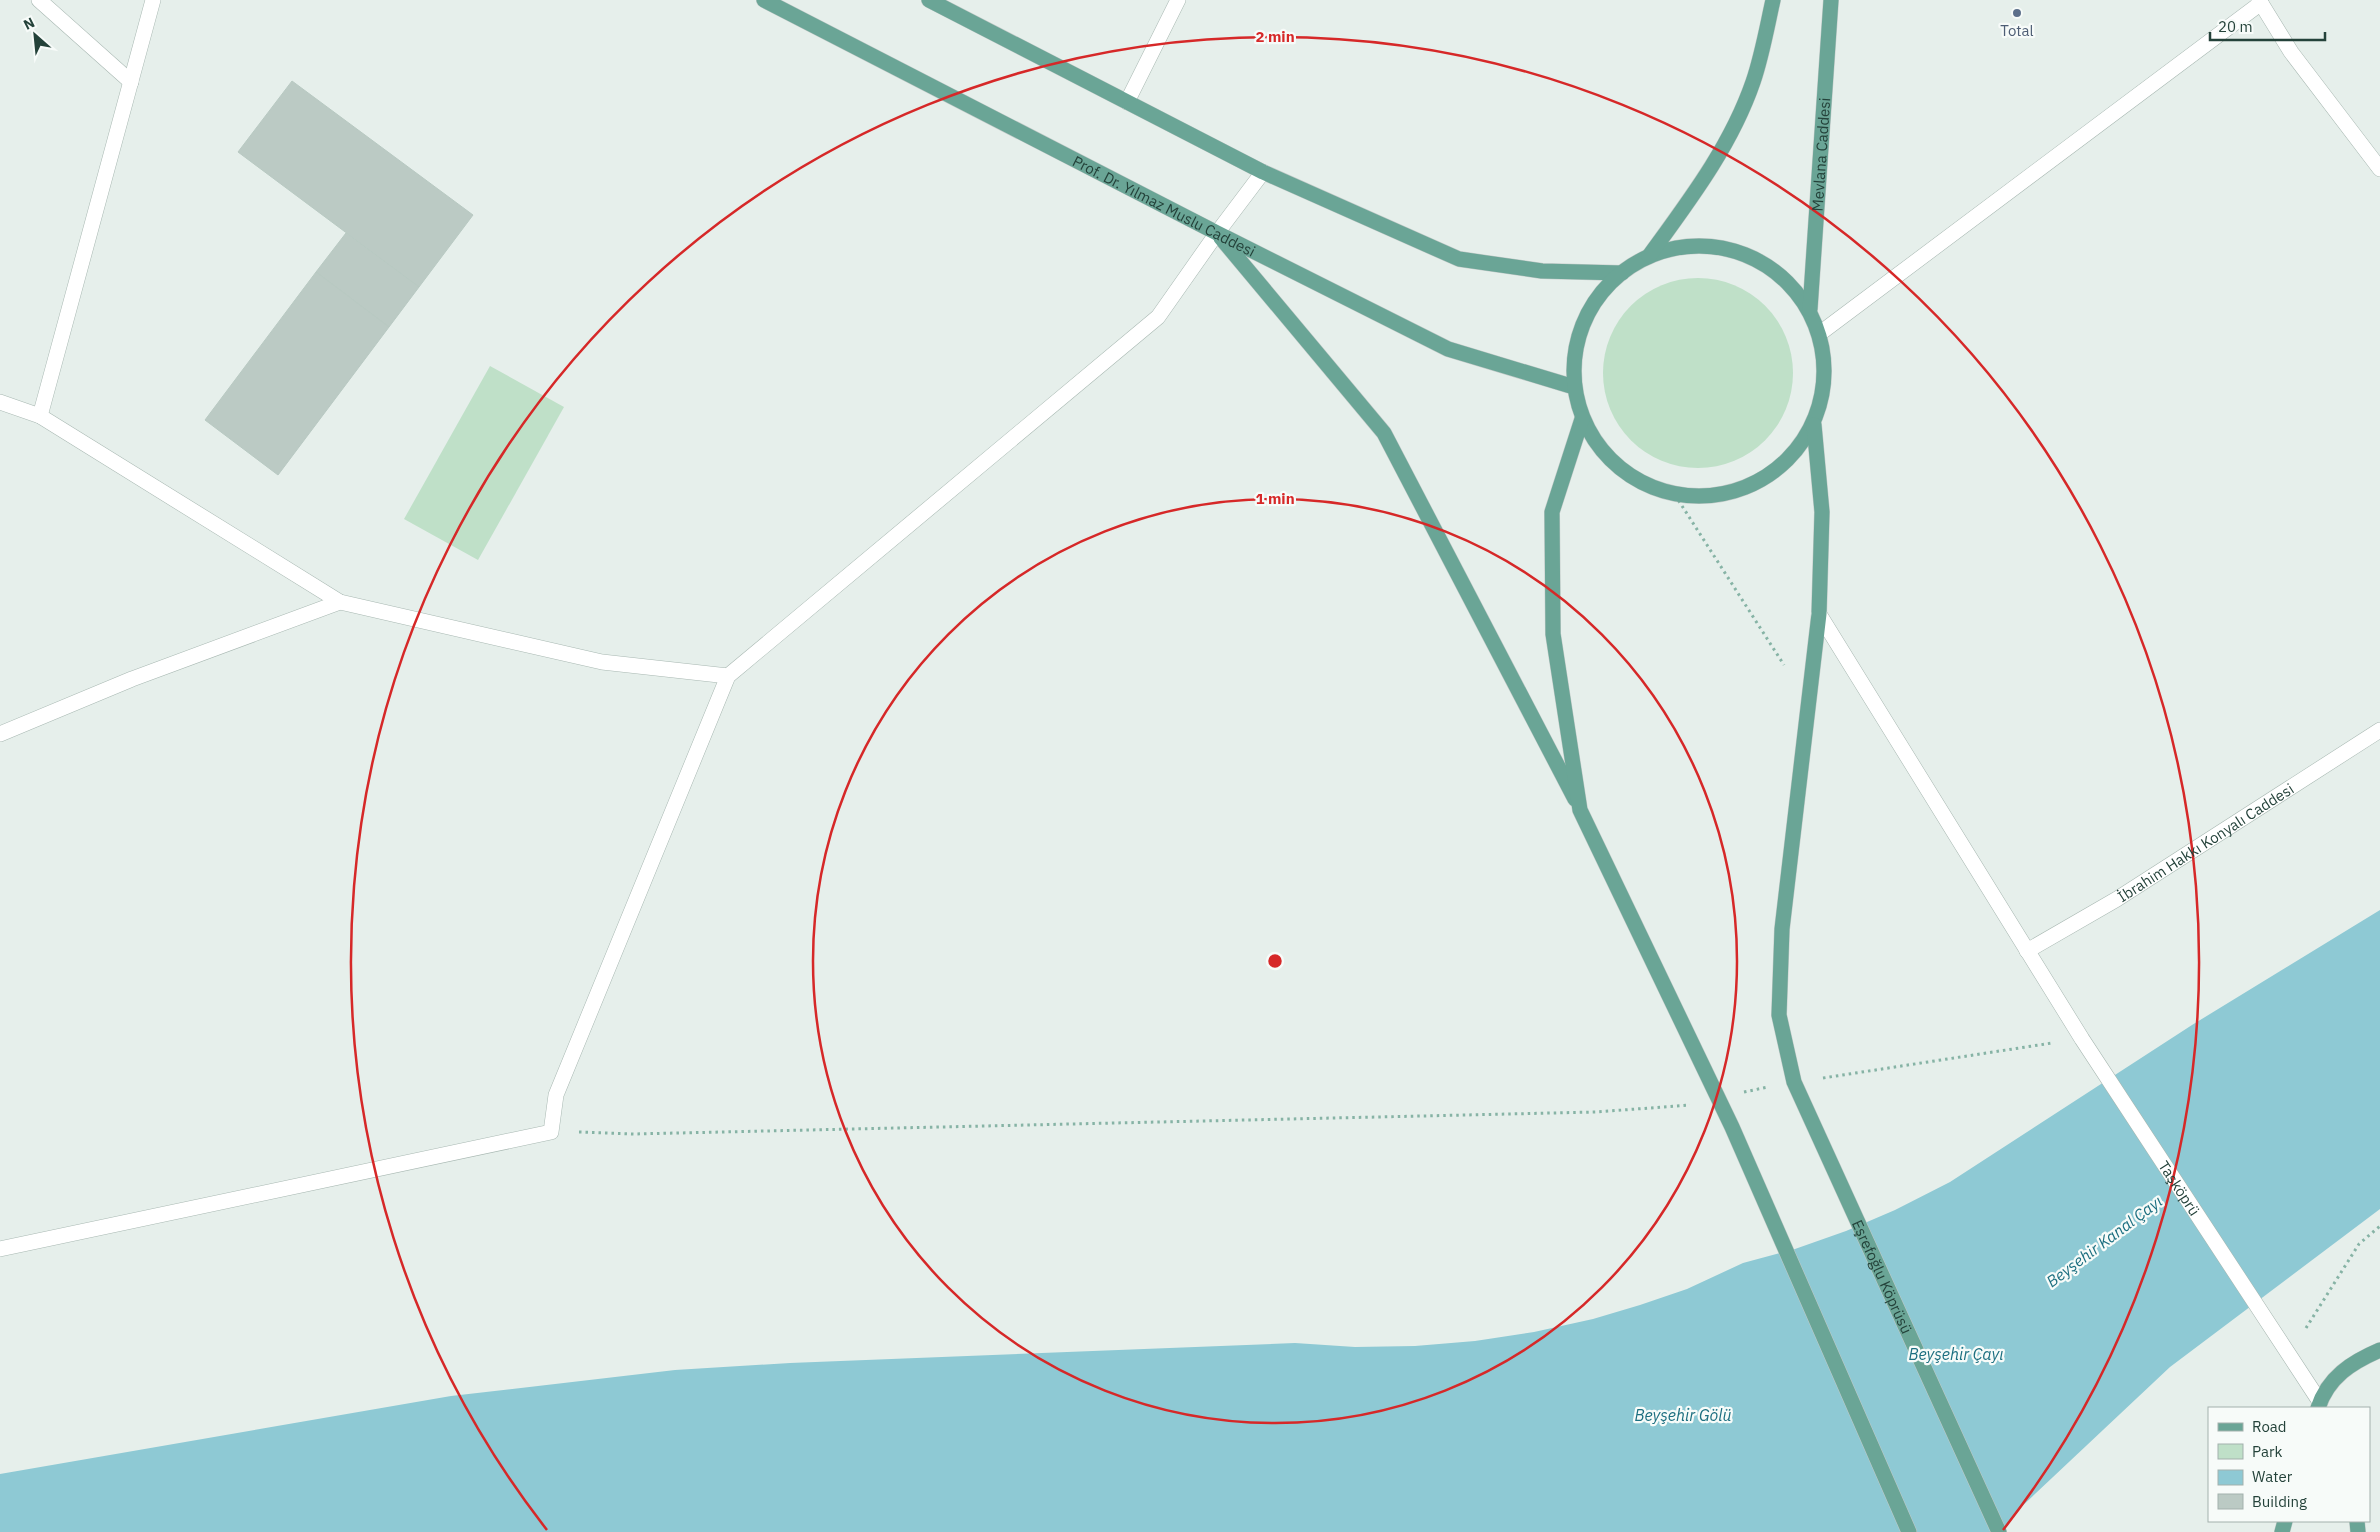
<svg xmlns="http://www.w3.org/2000/svg" width="2380" height="1532" font-family="'IBM Plex Sans',sans-serif">
	<style>
		.green { fill: #bfe0c8 }
		.water { fill: #8ec9d4 }
		.building { fill: #bbcac4; stroke: #b8c9c2 }
		.lines { fill: none; stroke-linecap: round; stroke-linejoin: round }
		.minor-casing { stroke: #a8b8b2; stroke-width: 16 }
		.major-casing { stroke: #c2cac8; stroke-width: 16 }
		.path { stroke: #86b3a5; stroke-width: 3; stroke-dasharray: 2.5 4; stroke-linecap: butt }
		.minor { stroke: #fff; stroke-width: 15 }
		.major { stroke: #6aa596; stroke-width: 15 }
		.ring { fill: none; stroke: #d62828; stroke-width: 2.5 }
		.service-dot { fill: #5c6f8a; stroke: #f7fbf9; stroke-width: 2 }
		.labels { text-anchor: middle; dominant-baseline: central; stroke-width: 4.5; stroke-linejoin: round; paint-order: stroke }
		.service-label { font-size: 15px; fill: #4e5e75; stroke: #f7fbf9 }
		.street-label { font-size: 15px; fill: #24423a; stroke: #f7fbf9 }
		.water-label { font-size: 16px; font-style: italic; fill: #1c6f80; stroke: #f7fbf9 }
		.centre { fill: #d62828; stroke: #f7fbf9; stroke-width: 2.5 }
		.ring-label { font-size: 15px; text-anchor: middle; font-weight: bold; fill: #d62828; stroke: #f7fbf9; stroke-width: 4.5; stroke-linejoin: round; paint-order: stroke }
	</style>
	<rect width="100%" height="100%" fill="#e6efeb"/>
	<g class="green">
		<circle cx="1698" cy="373" r="95"/>
		<path d="M 490,366 L 564,407 L 478,560 L 404,519 Z"/>
	</g>
	<path class="water" d="M 2380,910 L 2380,1209 L 2170,1367 L 2019,1509 L 2001,1532 L 0,1532 L 0,1474 L 451,1396 L 675,1370 L 790,1363 L 1295,1343 L 1355,1347 L 1415,1346 L 1475,1341 L 1534,1332 L 1593,1319 L 1640,1305 L 1687,1289 L 1743,1263 L 1795,1249 L 1846,1231 L 1895,1210 L 1950,1182 L 2192,1025 Z"/>
	<g class="building">
		<path d="M 292,81 L 473,215 L 419,287 L 238,152 Z"/>
		<path d="M 346,233 L 419,287 L 389,327 L 316,272 Z"/>
		<path d="M 316,272 L 389,327 L 278,475 L 205,420 Z"/>
	</g>
	<g class="lines">
		<g class="minor-casing">
			<g id="minor">
				<path d="M 39,0 L 131,82"/>
				<path d="M 2259,0 L 2291,52 L 2380,169"/>
				<path d="M 1127,102 L 1178,0"/>
				<path d="M 1819,334 L 2261,3"/>
				<path d="M 0,402 L 40,416 L 340,602 L 602,662 L 728,676"/>
				<path d="M 40,416 L 153,0"/>
				<path id="s1" d="M 1819,614 L 2082,1039 L 2320,1402"/>
				<path d="M 0,734 L 132,679 L 340,602"/>
				<path id="s2" d="M 2027,951 L 2117,899 L 2380,730"/>
				<path d="M 0,1249 L 551,1132 L 556,1095 L 728,676 L 1158,317 L 1217,233 L 1263,172"/>
			</g>
		</g>
		<g class="major-casing">
			<g id="major">
				<path id="s3" d="M 764,0 L 1217,233 L 1448,349 L 1574,387"/>
				<path d="M 929,0 L 1263,172 L 1459,259 L 1542,271 L 1622,273"/>
				<path d="M 1221,238 L 1384,433 L 1575,799"/>
				<circle cx="1699" cy="371" r="125"/>
				<path d="M 1649,256 C 1689,201 1731,146 1753,82 C 1762,56 1767,27 1773,0"/>
				<path id="s4" d="M 1810,309 L 1831,0"/>
				<path d="M 1582,419 L 1552,512 L 1553,634 L 1580,810 L 1732,1127 L 1909,1532"/>
				<path id="s5" d="M 1814,425 L 1822,512 L 1819,614 L 1782,929 L 1779,1015 L 1794,1082 L 1999,1532"/>
				<path d="M 2318,1408 C 2328,1377 2352,1362 2380,1350"/>
				<path d="M 2357,1521 L 2358,1532"/>
				<path d="M 2282,1532 L 2285,1521"/>
			</g>
		</g>
		<g class="path">
			<path d="M 1675,495 L 1784,665"/>
			<path d="M 1823,1078 L 2052,1043"/>
			<path d="M 1744,1092 L 1768,1087"/>
			<path d="M 579,1132 L 634,1134 L 1596,1112 L 1690,1105"/>
			<path d="M 2306,1328 L 2359,1244 L 2380,1226"/>
		</g>
		<use href="#minor" class="minor"/>
		<use href="#major" class="major"/>
	</g>
	<g class="ring">
		<circle cx="1275" cy="961" r="462"/>
		<path d="M547 1530A924 924 0 1 1 2003 1530"/>
	</g>
	<circle class="service-dot" cx="2017" cy="13" r="5"/>
	<g class="labels">
		<g class="service-label">
			<text x="2017" y="30">Total</text>
		</g>
		<g class="street-label">
			<text stroke="none"><textPath href="#s4" startOffset="155">Mevlana Caddesi</textPath></text>
			<text stroke="none"><textPath href="#s3" startOffset="450">Prof. Dr. Yılmaz Muslu Caddesi</textPath></text>
			<text stroke="none"><textPath href="#s2" startOffset="209">İbrahim Hakkı Konyalı Caddesi</textPath></text>
			<text stroke="none"><textPath href="#s1" startOffset="678">Taşköprü</textPath></text>
			<text stroke="none"><textPath href="#s5" startOffset="875">Eşrefoğlu Köprüsü</textPath></text>
		</g>
		<g class="water-label">
			<text transform="translate(2104 1241) rotate(-37)">Beyşehir Kanal Çayı</text>
			<text x="1956" y="1354">Beyşehir Çayı</text>
			<text x="1683" y="1415">Beyşehir Gölü</text>
		</g>
	</g>
	<circle cx="1275" cy="961" r="8" class="centre"/>
	<g class="ring-label">
		<text x="1275" y="42">2 min</text>
		<text x="1275" y="504">1 min</text>
	</g>
	<rect x="2208" y="1407" width="162" height="115" fill="#f7fbf9" stroke="#a3b1ad"/>
	<rect x="2218" y="1423" width="25" height="8" fill="#6aa596" stroke="#a3b1ad"/>
	<text x="2252" y="1432" font-size="15" fill="#24423a">Road</text>
	<rect x="2218" y="1444" width="25" height="15" fill="#bfe0c8" stroke="#a3b1ad"/>
	<text x="2252" y="1457" font-size="15" fill="#24423a">Park</text>
	<rect x="2218" y="1470" width="25" height="15" fill="#8ec9d4" stroke="#a3b1ad"/>
	<text x="2252" y="1482" font-size="15" fill="#24423a">Water</text>
	<rect x="2218" y="1494" width="25" height="15" fill="#bbcac4" stroke="#a3b1ad"/>
	<text x="2252" y="1507" font-size="15" fill="#24423a">Building</text>
	<g transform="translate(35 35) rotate(333)" stroke="#f7fbf9" stroke-width="4" paint-order="stroke">
	<path d="M0-4L9 19L0 12L-9 19Z" fill="#24423a"/>
	<text y="-8" font-size="14" font-weight="bold" text-anchor="middle" fill="#24423a">N</text>
	</g>
	<path d="M2210 32v8h115v-8" fill="none" stroke="#24423a" stroke-width="2.5"/>
	<text x="2218" y="32" font-size="15" fill="#24423a" stroke="#f7fbf9" stroke-width="4" paint-order="stroke">20 m</text>
</svg>
